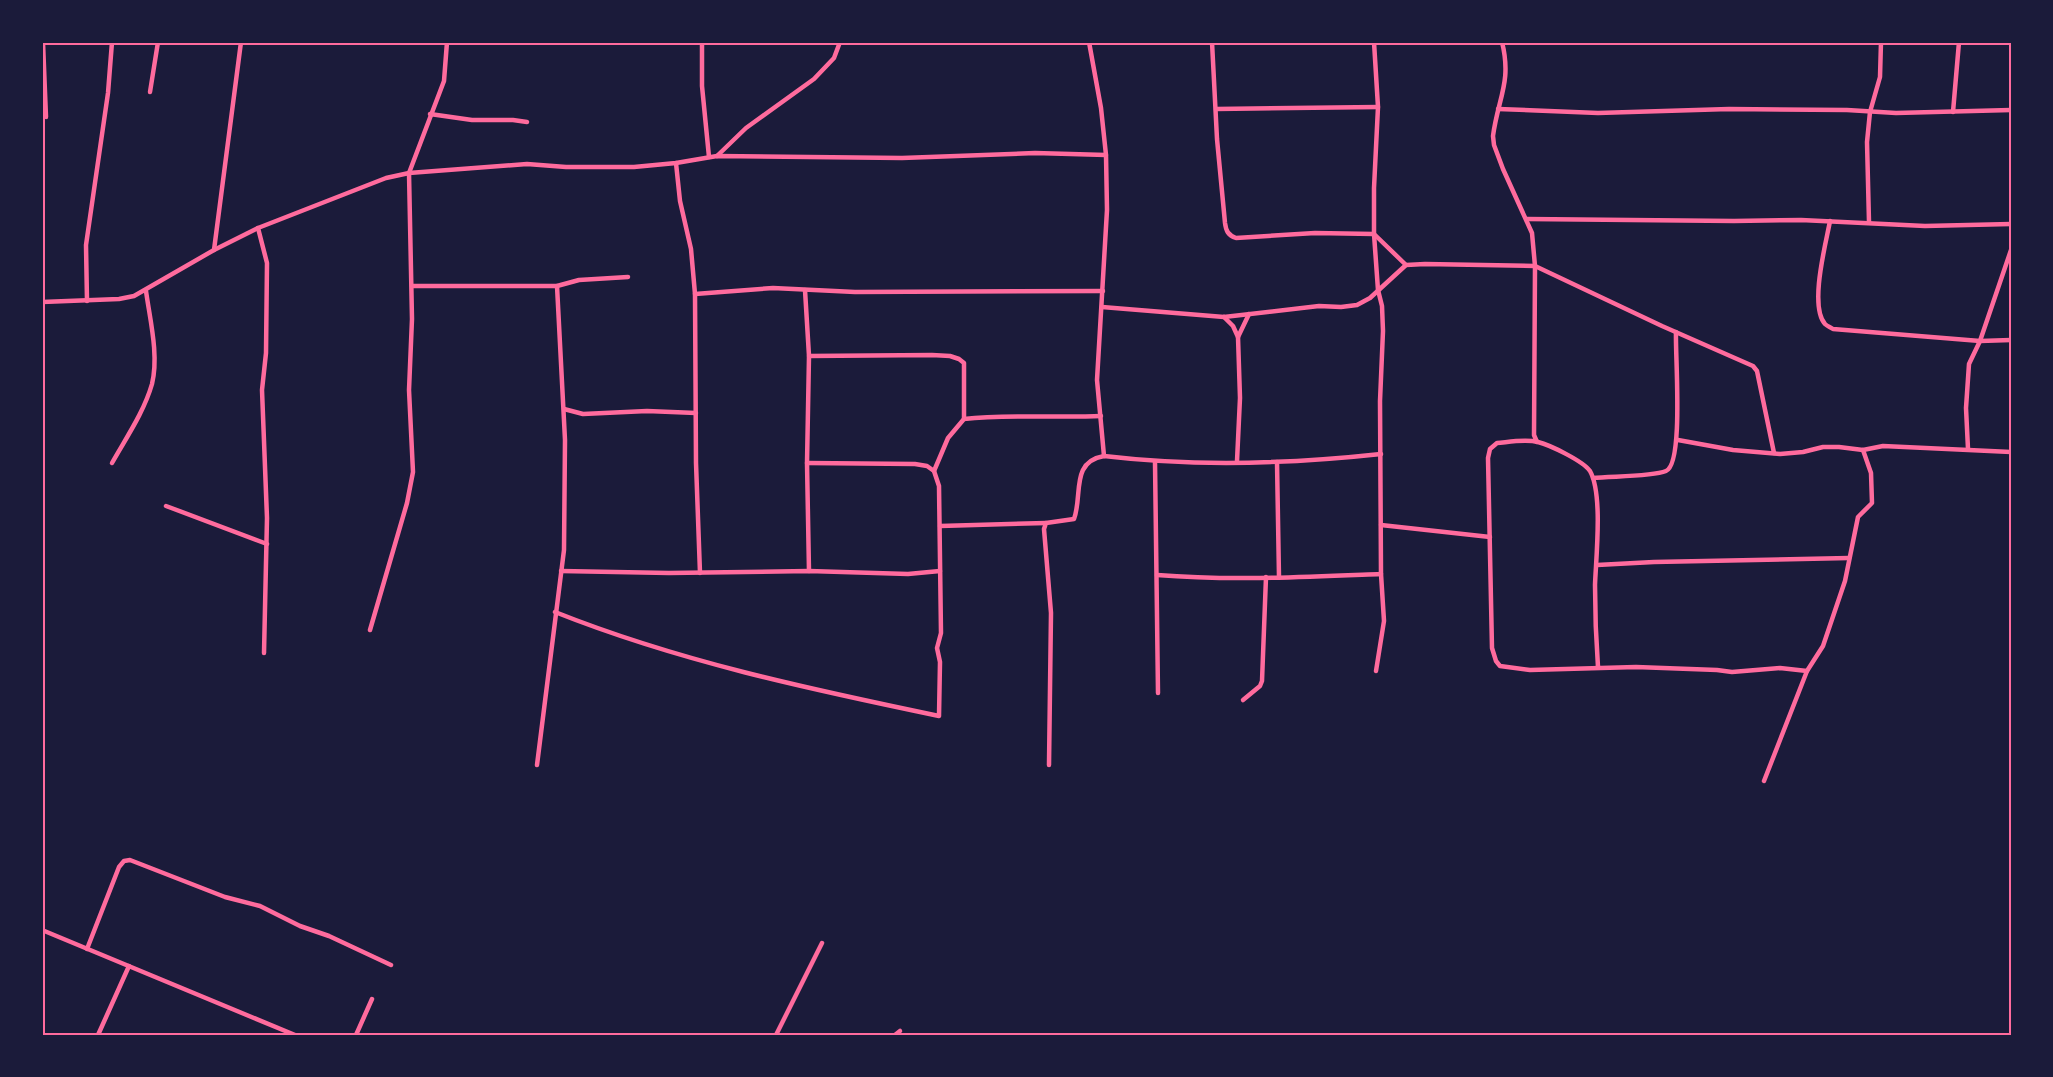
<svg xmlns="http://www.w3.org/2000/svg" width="2053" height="1077" font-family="'Sofia Sans Condensed',sans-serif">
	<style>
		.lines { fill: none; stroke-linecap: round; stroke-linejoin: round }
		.minor { stroke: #ff6b9d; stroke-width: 4.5 }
		.neatline { fill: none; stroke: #ff6b9d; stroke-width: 2 }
	</style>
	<rect width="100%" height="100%" fill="#1b1b3a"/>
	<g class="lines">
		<g class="minor">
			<path d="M 43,42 L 46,117"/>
			<path d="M 702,42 L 702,86 L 709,157"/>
			<path d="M 1089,42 L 1101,108 L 1106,155 L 1107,210 L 1097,380 L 1104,456"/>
			<path d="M 1212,42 L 1217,139 L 1225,223 C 1226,231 1228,235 1236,238 L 1315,233 L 1374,234 L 1406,265"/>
			<path d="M 1374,42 L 1378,107 L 1374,188 L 1374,234 L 1378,290 L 1382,306 L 1383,331 L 1380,401 L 1381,574 L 1384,621 L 1376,671"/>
			<path d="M 1502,42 C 1512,82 1498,98 1493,136 L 1494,145 L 1503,169 L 1532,233 L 1535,266 L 1534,435 L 1537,442"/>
			<path d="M 150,92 L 158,42"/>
			<path d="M 1216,109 L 1378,107"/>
			<path d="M 1498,109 L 1598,113 L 1729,109 L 1847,110 L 1896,113 L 2011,110"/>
			<path d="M 1953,112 L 1959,42"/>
			<path d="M 430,114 L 472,120 L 513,120 L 527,122"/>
			<path d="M 717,156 L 746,128 L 814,79 L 834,58 L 840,42"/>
			<path d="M 676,163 L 680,201 L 691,249 L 695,294 L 696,463 L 700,573"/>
			<path d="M 1527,219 L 1734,221 L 1801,220 L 1925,226 L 2011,224"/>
			<path d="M 1830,221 C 1826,243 1809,306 1825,324 C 1827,326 1830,327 1833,329 L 1980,341 L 2011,340"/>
			<path d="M 1869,222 L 1867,142 L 1870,112 L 1880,77 L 1881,42"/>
			<path d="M 258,228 L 267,263 L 266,353 L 262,390 L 267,518 L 264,653"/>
			<path d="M 214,250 L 241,42"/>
			<path d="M 412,286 L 557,286 L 579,280 L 628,277"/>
			<path d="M 805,290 L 809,356 L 807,463 L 809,571"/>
			<path d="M 695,294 L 773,288 L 855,292 L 1103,291"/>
			<path d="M 87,301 L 86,245 L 108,93 L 112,42"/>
			<path d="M 42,302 L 119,299 L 134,296 L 214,250 L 258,228 L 386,178 L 409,173 L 527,164 L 566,167 L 634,167 L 676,163 L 717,156 L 902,158 L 1035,153 L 1106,155"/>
			<path d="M 1102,307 L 1224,317 L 1319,306 L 1341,307 L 1357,305 L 1370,298 L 1406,265 L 1425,264 L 1535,266 L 1662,326 L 1753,366 L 1757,371 L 1774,453"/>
			<path d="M 1224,317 L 1233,326 L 1238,337 L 1240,398 L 1237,461"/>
			<path d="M 1238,337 L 1249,314"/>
			<path d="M 809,356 L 932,355 L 950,356 L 959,359 L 964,363 L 964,419"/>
			<path d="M 564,409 L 583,414 L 647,411 L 696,413"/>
			<path d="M 1678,440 L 1733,450 L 1780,454 L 1803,452 L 1823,447 L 1839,447 L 1863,450 L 1883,446 L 2011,452"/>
			<path d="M 1968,449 L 1966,408 L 1969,364 L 1980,341 L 2011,250"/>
			<path d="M 1155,462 L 1158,693"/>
			<path d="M 1277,462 L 1279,577"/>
			<path d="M 112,463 C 126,438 144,412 152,384 C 159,355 150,320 146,291"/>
			<path d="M 934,471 L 948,438 L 964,419 C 1009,414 1055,418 1101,416"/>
			<path d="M 1593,478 C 1611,476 1651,477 1666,471 C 1684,464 1675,355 1676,332"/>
			<path d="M 166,506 L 267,544"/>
			<path d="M 1381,525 L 1490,537"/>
			<path d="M 940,526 L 1046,523"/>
			<path d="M 1597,565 L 1654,562 L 1849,558"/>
			<path d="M 561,571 L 669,573 L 809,571 L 908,574 L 940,571"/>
			<path d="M 1157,575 C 1231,581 1307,577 1381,574"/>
			<path d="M 555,612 C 678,661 809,689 939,716 L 940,662 L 937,648 L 941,633 L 939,486 L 934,471 L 927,466 L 915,464 L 807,463"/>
			<path d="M 370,630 L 407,503 L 413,472 L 409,390 L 412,319 L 409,173 L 444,81 L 447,42"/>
			<path d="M 1598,667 C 1596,640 1595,612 1595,585 C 1596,557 1603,494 1590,471 C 1583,461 1550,445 1538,442 C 1525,439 1509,442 1497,443 L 1490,449 L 1488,458 L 1492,648 L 1496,661 L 1500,666 L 1530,670 L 1636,667 L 1717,670 L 1732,672 L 1780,668 L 1807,671"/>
			<path d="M 1243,700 L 1260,686 L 1262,681 L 1266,577"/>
			<path d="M 537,765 L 564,550 L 565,440 L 557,286"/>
			<path d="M 1049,765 L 1051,613 L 1044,529 L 1046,523 L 1074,519 C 1083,495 1070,462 1104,456 C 1196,467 1289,464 1381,454"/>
			<path d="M 1764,781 L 1807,671 L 1823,646 L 1845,581 L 1858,517 L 1872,503 L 1871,473 L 1863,450"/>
			<path d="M 42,930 L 295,1035"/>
			<path d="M 87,949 L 119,867 L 124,861 L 130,860 L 225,897 L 260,906 L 300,926 L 329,936 L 391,965"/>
			<path d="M 98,1035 L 129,966"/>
			<path d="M 356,1035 L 372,999"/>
			<path d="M 776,1035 L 822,943"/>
			<path d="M 895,1035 L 900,1031"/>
		</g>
	</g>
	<rect width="2053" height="1077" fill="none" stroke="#1b1b3a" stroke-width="87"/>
	<rect x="44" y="44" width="1966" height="990" class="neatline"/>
</svg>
